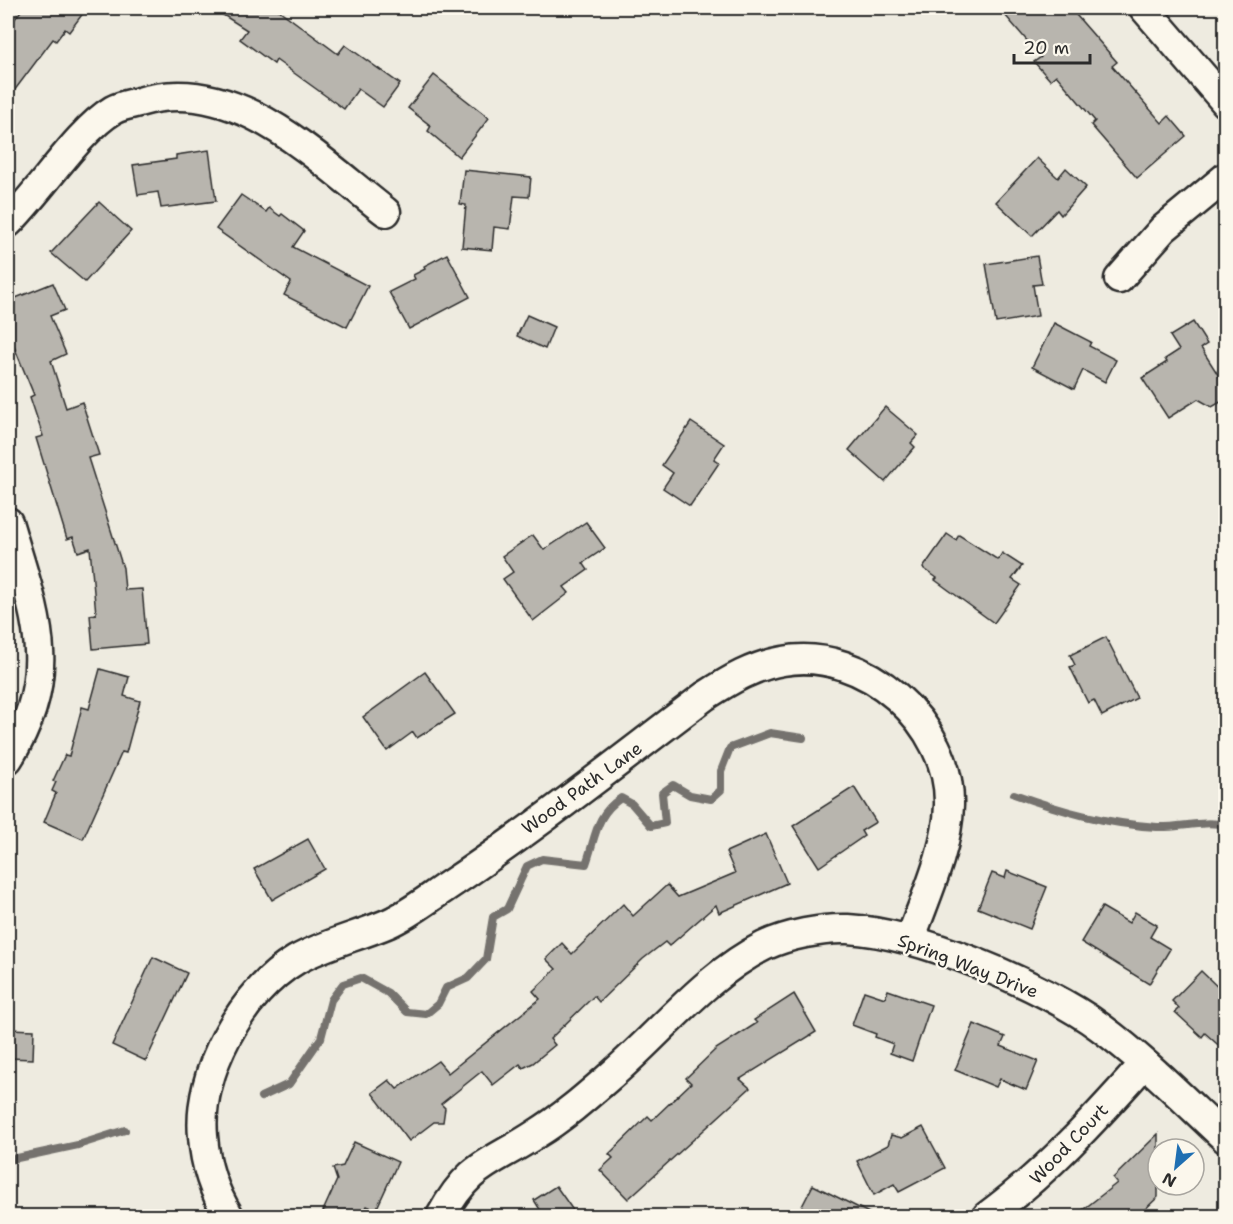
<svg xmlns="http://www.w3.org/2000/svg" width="1233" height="1224" font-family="'Shantell Sans',sans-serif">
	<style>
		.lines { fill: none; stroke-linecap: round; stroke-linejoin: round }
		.stream { stroke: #74726e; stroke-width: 8 }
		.building { fill: #b8b5ae; stroke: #2b2b2b; stroke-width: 1.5 }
		.minor-casing { stroke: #2b2b2b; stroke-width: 33 }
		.minor { stroke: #fbf7ec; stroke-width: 28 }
		.labels { text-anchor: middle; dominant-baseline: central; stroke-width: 5; stroke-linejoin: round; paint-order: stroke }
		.street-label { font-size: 18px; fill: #2b2b2b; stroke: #fbf7ec }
	</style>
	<rect width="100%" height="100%" fill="#eeebe0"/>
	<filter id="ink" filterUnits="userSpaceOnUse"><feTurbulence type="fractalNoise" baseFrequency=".0167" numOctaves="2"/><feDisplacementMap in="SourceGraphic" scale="12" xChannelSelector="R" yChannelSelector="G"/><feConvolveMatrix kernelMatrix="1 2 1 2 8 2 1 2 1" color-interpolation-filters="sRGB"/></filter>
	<g filter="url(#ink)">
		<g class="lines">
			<g class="stream">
				<path d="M 1014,794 C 1061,811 1107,824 1157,827 C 1181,828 1202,820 1226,825"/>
				<path d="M 261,1097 L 289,1084 L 321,1038 L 331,1000 L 343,984 L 361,978 L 388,993 L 407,1012 L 426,1014 L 438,1004 L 446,988 L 468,978 L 486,959 L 493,917 L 507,909 L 527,866 L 542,859 L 586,864 C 596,837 595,815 621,798 L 632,804 L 651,826 L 665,823 L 662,793 L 673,785 L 690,795 L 711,799 L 721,790 L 721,771 L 730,748 L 770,733 L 803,738"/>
				<path d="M 8,1160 L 78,1145 L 125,1130"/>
			</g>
		</g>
		<g class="building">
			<path d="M 23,8 L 87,8 L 69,32 L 65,29 L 56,41 L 53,39 L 8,99 L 8,28 Z"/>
			<path d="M 212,8 L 276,8 L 338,54 L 345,45 L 400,84 L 383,107 L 358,89 L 344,109 L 276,60 L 274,64 L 240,39 L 247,30 Z"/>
			<path d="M 999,8 L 1070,8 L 1117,62 L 1112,66 L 1162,123 L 1169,116 L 1186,136 L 1137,178 L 1091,125 L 1095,121 L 1056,75 L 1050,80 L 1034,62 L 1041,57 Z"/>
			<path d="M 434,75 L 489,118 L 459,157 L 428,131 L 431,126 L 408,108 Z"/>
			<path d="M 209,150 L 216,201 L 161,208 L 158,192 L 138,195 L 133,165 L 176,159 L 176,155 Z"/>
			<path d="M 1037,158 L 1058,178 L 1066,168 L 1086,187 L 1061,215 L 1057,210 L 1032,236 L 996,202 Z"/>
			<path d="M 464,170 L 531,177 L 529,197 L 514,196 L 510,229 L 494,227 L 492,250 L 462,247 L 466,205 L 460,204 Z"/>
			<path d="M 241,195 L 266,212 L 269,208 L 280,216 L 282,214 L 304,231 L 293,247 L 368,286 L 347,327 L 284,295 L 291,282 L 216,229 Z"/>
			<path d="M 99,202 L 131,231 L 85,282 L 51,253 Z"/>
			<path d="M 447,254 L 470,297 L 409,329 L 389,292 L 415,279 L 413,275 L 425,269 L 424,266 Z"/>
			<path d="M 1037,256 L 1042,284 L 1033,285 L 1038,316 L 996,323 L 986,264 Z"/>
			<path d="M 53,283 L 65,310 L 50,316 L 66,354 L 51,361 L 66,408 L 82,402 L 99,455 L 88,458 L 123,568 L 125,590 L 142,589 L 147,644 L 93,649 L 90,615 L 96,614 L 90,548 L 78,552 L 73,537 L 67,539 L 36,438 L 43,436 L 30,397 L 34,395 L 13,344 L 8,346 L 8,301 Z"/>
			<path d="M 527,315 L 554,327 L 545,349 L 517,336 Z"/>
			<path d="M 1193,322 L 1207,344 L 1201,348 L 1226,387 L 1226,399 L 1212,407 L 1198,399 L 1168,418 L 1142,378 L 1167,362 L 1165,359 L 1179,350 L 1170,336 Z"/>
			<path d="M 1054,323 L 1091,342 L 1089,346 L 1116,360 L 1105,382 L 1083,370 L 1074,389 L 1032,367 Z"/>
			<path d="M 885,407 L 918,435 L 911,443 L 915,447 L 885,482 L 849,450 Z"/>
			<path d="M 691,422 L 724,444 L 714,459 L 719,463 L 690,506 L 663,488 L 673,473 L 662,465 Z"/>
			<path d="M 586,522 L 605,548 L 583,563 L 588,570 L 564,587 L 569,593 L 533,621 L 503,579 L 513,572 L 502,556 L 533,535 L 544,550 Z"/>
			<path d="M 947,534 L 956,540 L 959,535 L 998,560 L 1002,553 L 1022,566 L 1012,579 L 1021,585 L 994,623 L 935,580 L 937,578 L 923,568 Z"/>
			<path d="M 1106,637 L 1137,698 L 1102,716 L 1094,700 L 1088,703 L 1070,667 L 1075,665 L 1070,655 Z"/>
			<path d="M 100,669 L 129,677 L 124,696 L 140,701 L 126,753 L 122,752 L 83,839 L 44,822 L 56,793 L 52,791 L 56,782 L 53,781 L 65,755 L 69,756 L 82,707 L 89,709 Z"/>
			<path d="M 425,672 L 455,714 L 417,738 L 413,732 L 387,751 L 363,717 Z"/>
			<path d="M 854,787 L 876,822 L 861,831 L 864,836 L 819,867 L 793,826 Z"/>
			<path d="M 766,834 L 787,883 L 719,913 L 716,905 L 669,946 L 665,942 L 643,959 L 599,1002 L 594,996 L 550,1039 L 555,1045 L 533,1063 L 523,1068 L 520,1064 L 493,1085 L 482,1071 L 441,1104 L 445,1108 L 443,1122 L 434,1122 L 409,1141 L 372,1093 L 389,1080 L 397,1089 L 438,1061 L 448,1073 L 540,999 L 533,991 L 556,969 L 546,959 L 562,943 L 572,954 L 623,904 L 633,916 L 667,885 L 678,897 L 735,873 L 726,852 Z"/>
			<path d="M 308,839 L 325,869 L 272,900 L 254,869 Z"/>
			<path d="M 1007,871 L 1047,887 L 1030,929 L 978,908 L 992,873 L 1005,878 Z"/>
			<path d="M 1102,907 L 1129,923 L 1135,912 L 1157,925 L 1150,937 L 1170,949 L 1149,984 L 1081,942 Z"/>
			<path d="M 153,957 L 187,973 L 146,1061 L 112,1045 Z"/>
			<path d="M 1201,971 L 1226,995 L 1226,1052 L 1205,1033 L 1202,1037 L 1175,1012 L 1179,1008 L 1172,1001 Z"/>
			<path d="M 888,990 L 931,1005 L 912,1061 L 890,1053 L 893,1044 L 875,1037 L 876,1034 L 852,1025 L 864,991 L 885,998 Z"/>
			<path d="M 794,994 L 816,1032 L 740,1079 L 750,1088 L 628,1199 L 600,1170 L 613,1158 L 609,1154 L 648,1116 L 652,1120 L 691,1083 L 686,1078 L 716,1049 L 757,1023 L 754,1020 Z"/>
			<path d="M 974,1024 L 1005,1037 L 1001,1046 L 1038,1061 L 1026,1090 L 1000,1079 L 996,1087 L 955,1070 Z"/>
			<path d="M 9,1029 L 34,1030 L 33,1059 L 8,1058 Z"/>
			<path d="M 923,1127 L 945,1168 L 899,1192 L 894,1184 L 874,1195 L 857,1161 L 888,1145 L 891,1135 L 902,1138 Z"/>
			<path d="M 1158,1134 L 1158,1197 L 1138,1216 L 1075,1216 L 1117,1183 L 1113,1178 Z"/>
			<path d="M 354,1142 L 398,1162 L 376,1210 L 367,1206 L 362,1216 L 335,1216 L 323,1211 L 337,1180 L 333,1168 L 343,1166 Z"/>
			<path d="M 813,1185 L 875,1216 L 797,1216 Z"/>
			<path d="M 556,1186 L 577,1216 L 544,1216 L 534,1200 Z"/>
		</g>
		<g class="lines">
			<g class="minor-casing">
				<g id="minor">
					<path d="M 1144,8 L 1226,103"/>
					<path d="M 8,223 C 40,192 78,131 113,110 C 120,106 131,104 139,102 C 235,72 317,159 386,212"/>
					<path d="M 1119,279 L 1163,229 L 1226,177"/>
					<path d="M 8,522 C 34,611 63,672 8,759"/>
					<path d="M 229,1216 C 214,1192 205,1165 203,1136 C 197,1072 242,992 296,960 C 324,944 359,936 389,923 C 409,914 428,899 446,887 C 535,828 620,760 705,696 C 730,680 753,666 783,661 C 864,646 951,724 949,805 C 948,850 925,898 910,940"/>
					<path d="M 441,1216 C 470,1163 489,1165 536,1134 C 562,1118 585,1098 608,1078 C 659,1035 704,976 764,946 C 787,935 823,928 848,929 C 918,933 1045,986 1100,1027 C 1145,1060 1185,1101 1226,1139"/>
					<path d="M 987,1216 C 1046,1173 1095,1119 1144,1064"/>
				</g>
			</g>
			<use href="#minor" class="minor"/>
		</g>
	</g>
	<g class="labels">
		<g class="street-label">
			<text transform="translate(582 788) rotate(-36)">Wood Path Lane</text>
			<text transform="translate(968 966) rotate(21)">Spring Way Drive</text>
			<text transform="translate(1069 1144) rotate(-46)">Wood Court</text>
		</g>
	</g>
	<rect width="1233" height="1224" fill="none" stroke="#fbf7ec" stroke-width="30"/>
	<rect x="15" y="15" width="1203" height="1194" fill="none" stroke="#2b2b2b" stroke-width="2" filter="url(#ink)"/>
	<g transform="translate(1176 1167) rotate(208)"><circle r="28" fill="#fbf7ec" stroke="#a8a59f" stroke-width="1.5"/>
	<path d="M0-4.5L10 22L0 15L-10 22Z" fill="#1f6fb2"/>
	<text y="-9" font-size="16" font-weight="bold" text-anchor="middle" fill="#2b2b2b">N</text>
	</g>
	<path d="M1014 54v9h76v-9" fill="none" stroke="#2b2b2b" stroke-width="3"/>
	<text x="1023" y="54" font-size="18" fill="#2b2b2b" stroke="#fbf7ec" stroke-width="4.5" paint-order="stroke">20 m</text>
</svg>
